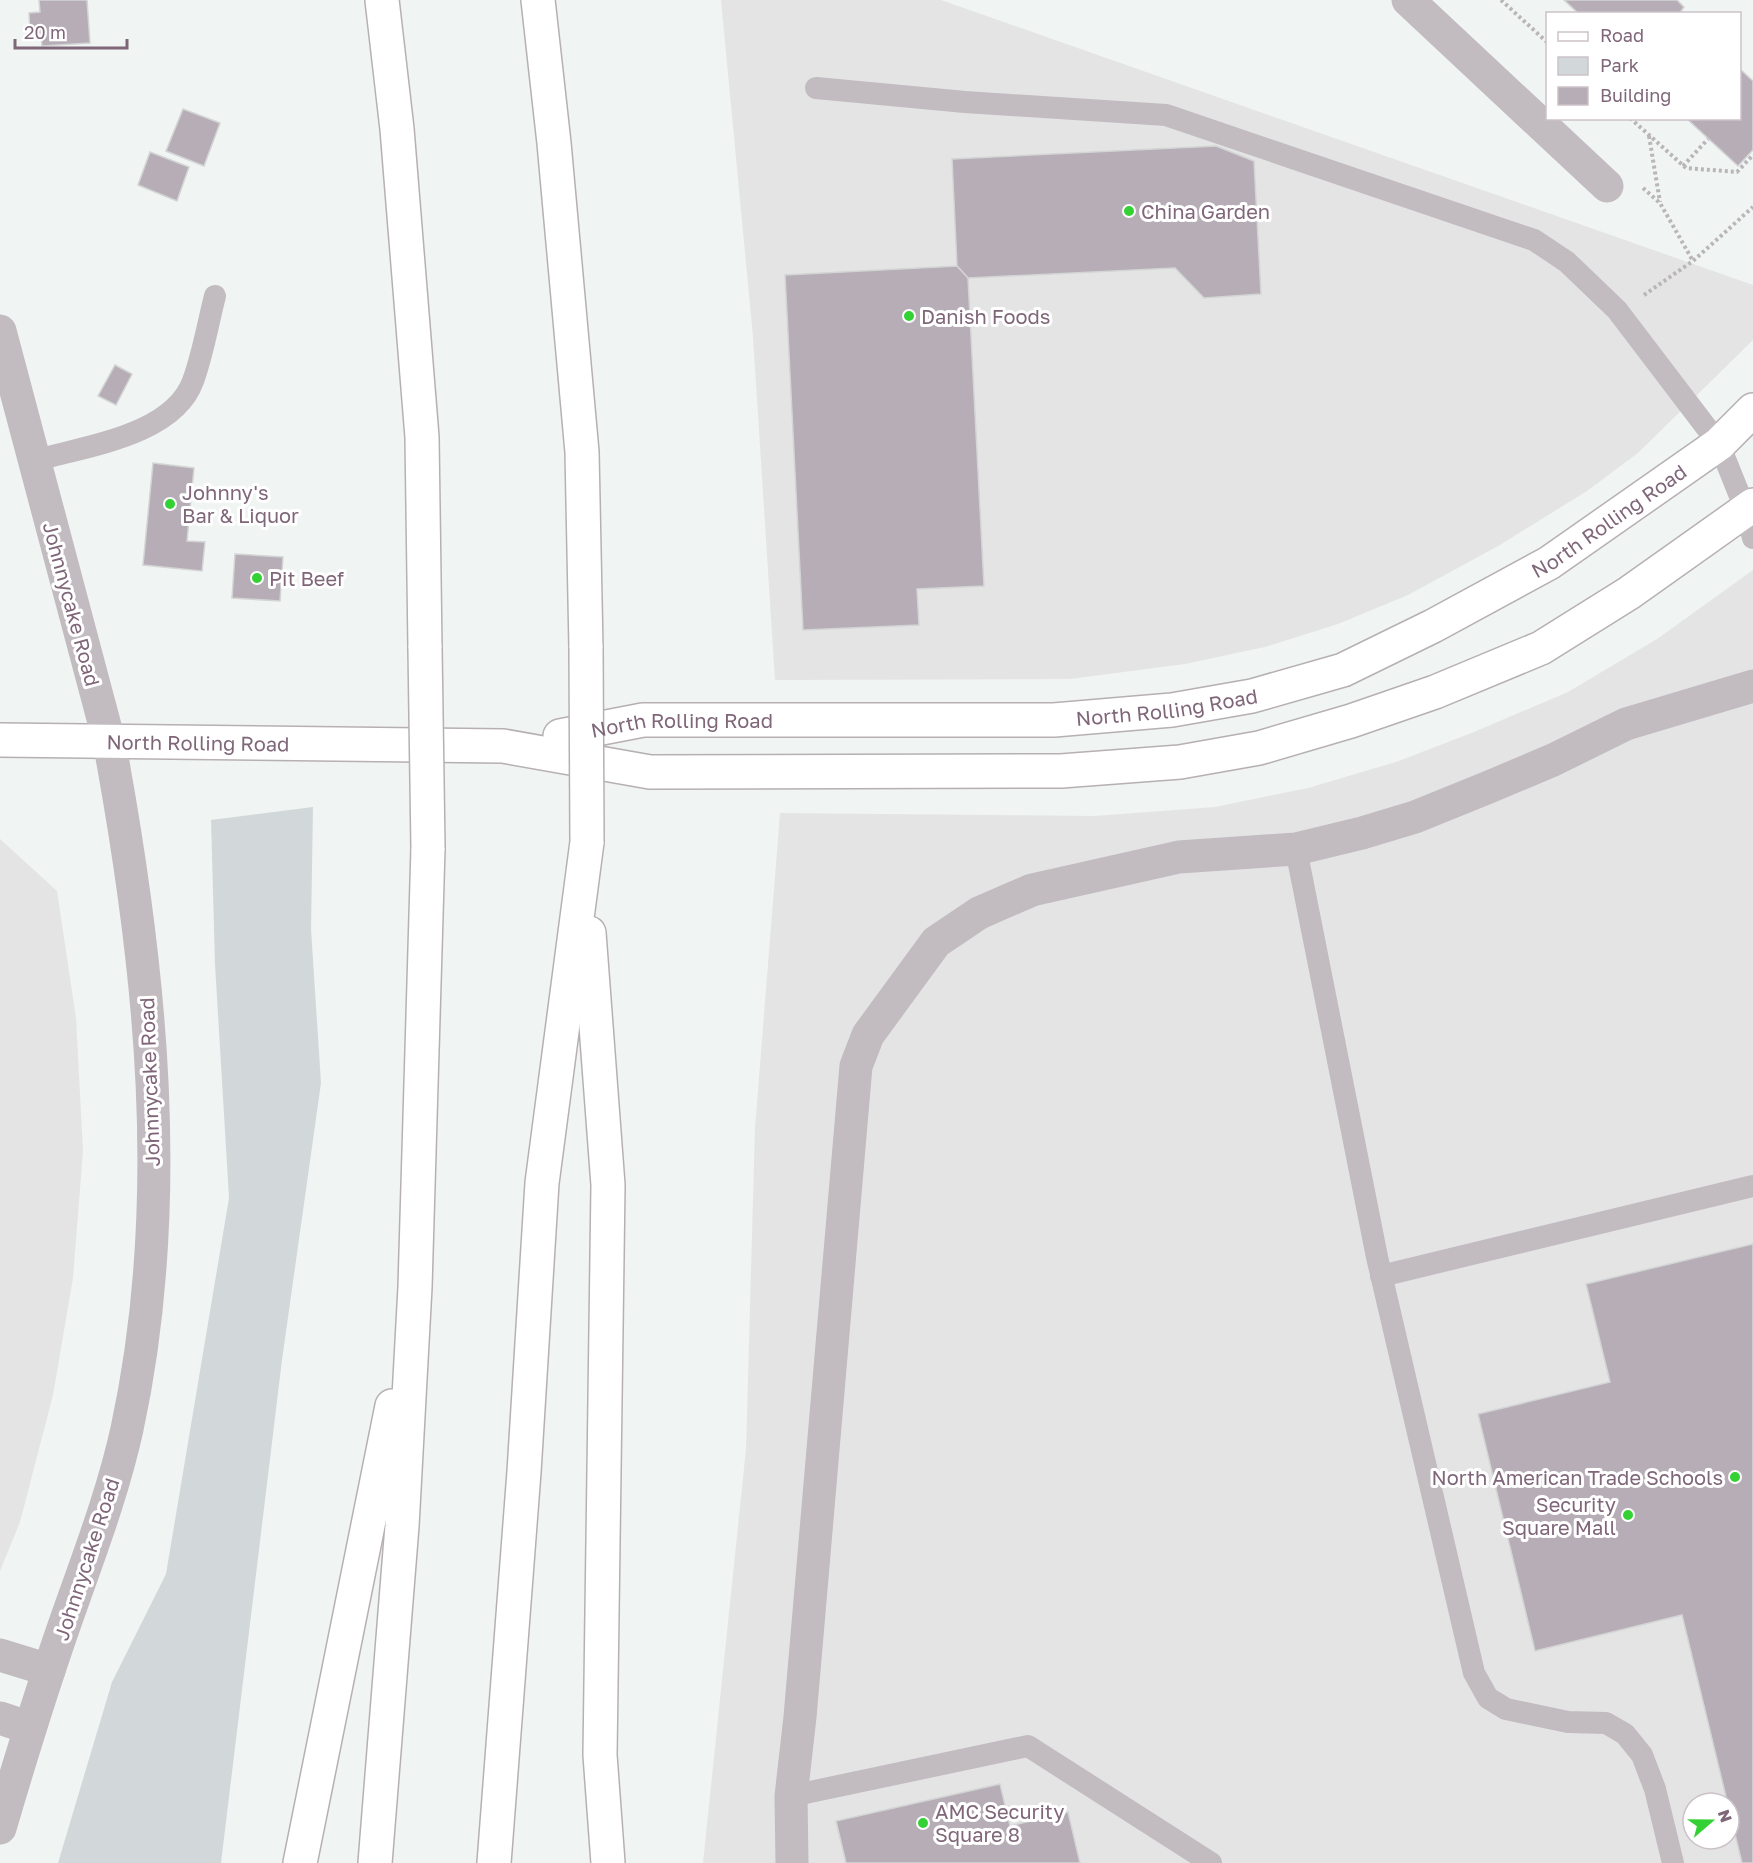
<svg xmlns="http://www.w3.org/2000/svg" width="1753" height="1863" font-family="'Golos Text',sans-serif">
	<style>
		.built { fill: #e4e4e5; fill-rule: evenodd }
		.green { fill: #d2d8da }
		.building { fill: #b7adb6; stroke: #d3d5d5; stroke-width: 1.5 }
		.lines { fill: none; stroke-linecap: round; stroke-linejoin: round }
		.primary-casing { stroke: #b6afb4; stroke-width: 36 }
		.motorway-casing { stroke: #b6b0b5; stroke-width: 36 }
		.path { stroke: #bab5b9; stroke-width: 4; stroke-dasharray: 3 3; stroke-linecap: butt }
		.service { stroke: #c2bbc0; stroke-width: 22 }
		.minor { stroke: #c2bbc0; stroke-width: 33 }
		.tertiary { stroke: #c2bbc0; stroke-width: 33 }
		.primary { stroke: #fff; stroke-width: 33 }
		.motorway { stroke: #fff; stroke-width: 33 }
		.motorway-bridge-casing { stroke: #b6b0b5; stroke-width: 36; stroke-linecap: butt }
		.motorway-bridge { stroke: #fff; stroke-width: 33 }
		.poi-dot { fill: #33d134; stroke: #fff; stroke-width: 2 }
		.labels { text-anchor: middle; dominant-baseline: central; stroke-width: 6; stroke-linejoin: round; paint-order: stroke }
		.poi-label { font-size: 20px; fill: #7f6679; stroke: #fff; text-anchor: start }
		.street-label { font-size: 20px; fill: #7f6679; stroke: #fff }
	</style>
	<rect width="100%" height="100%" fill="#f0f4f3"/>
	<g class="built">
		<path d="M 721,0 L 941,0 L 1753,285 L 1753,340 L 1638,453 L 1587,491 L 1500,545 L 1408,595 L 1338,624 L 1265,647 L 1185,664 L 1070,679 L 775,680 L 753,337 Z"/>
		<path d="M 1753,570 L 1753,1863 L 703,1863 L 746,1449 L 755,1128 L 780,813 L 1094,816 L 1215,807 L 1308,788 L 1396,762 L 1474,732 L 1568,692 L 1657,639 ZM 1693,1803 L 1729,1803 L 1729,1839 L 1693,1839 Z"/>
		<path d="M 0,839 L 57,891 L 76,1018 L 83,1151 L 73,1278 L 53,1395 L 20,1522 L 0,1571 Z"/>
	</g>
	<path class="green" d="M 313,807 L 311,929 L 321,1083 L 282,1360 L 221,1863 L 58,1863 L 112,1682 L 166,1574 L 229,1198 L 215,964 L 211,820 Z"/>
	<g class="building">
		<path d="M 39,0 L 87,0 L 90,43 L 42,46 L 41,34 L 30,34 L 29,13 L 40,12 Z"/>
		<path d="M 1564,0 L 1677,0 L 1684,7 L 1679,14 L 1579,14 Z"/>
		<path d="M 1740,69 L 1753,81 L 1753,150 L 1738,166 L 1686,118 L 1740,118 Z"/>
		<path d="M 183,109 L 220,123 L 204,166 L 166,151 Z"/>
		<path d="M 1216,146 L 1254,161 L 1261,294 L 1204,298 L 1175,268 L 968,278 L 957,266 L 952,159 Z"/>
		<path d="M 150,152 L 189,167 L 177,201 L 138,185 Z"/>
		<path d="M 957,266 L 968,278 L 984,586 L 917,589 L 919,625 L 803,630 L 785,275 Z"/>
		<path d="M 115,365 L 132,374 L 116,405 L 98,396 Z"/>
		<path d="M 153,463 L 194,468 L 187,541 L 205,542 L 202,571 L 143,565 Z"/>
		<path d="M 235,554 L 283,557 L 280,601 L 232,598 Z"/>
		<path d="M 1753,1244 L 1753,1863 L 1742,1863 L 1682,1615 L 1535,1651 L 1478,1414 L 1610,1382 L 1586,1284 Z"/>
		<path d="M 1000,1784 L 1010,1826 L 1068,1812 L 1080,1863 L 846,1863 L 836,1821 Z"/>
	</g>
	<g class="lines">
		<g class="primary-casing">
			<g id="primary">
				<path id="s1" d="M 560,736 L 643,720 L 1054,720 L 1172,710 L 1252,696 L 1343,670 L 1433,626 L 1549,563 L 1719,444 L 1753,410"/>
				<path id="s2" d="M 0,740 L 503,746 L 650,772 L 1061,771 L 1180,762 L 1259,748 L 1351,721 L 1435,692 L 1541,648 L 1629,593 L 1753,505"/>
			</g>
		</g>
		<g class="motorway-casing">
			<g id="motorway">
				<path d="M 382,0 L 397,129 L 422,437 L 425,648"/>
				<path d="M 538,0 L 554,143 L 582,452 L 586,648"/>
				<path d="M 589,933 L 608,1185 L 600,1755 L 608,1863"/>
				<path d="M 300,1863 L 392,1406"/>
				<path d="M 375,1863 L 402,1526 L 415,1287 L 428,848"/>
				<path d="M 494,1863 L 524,1472 L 542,1183 L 587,842"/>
			</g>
		</g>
		<g class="path">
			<path d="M 1501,0 L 1548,43"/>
			<path d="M 1630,118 L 1686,168 L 1737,172 L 1753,155"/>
			<path d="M 1649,136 L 1660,202"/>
			<path d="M 1683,166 L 1708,139"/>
			<path d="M 1643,188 L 1660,203 L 1693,261"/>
			<path d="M 1644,295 L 1693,261 L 1753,207"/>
		</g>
		<g class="service">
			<path d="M 816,88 L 965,102 L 1166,115 L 1534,240 L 1567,262 L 1617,310 L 1719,444 L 1746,511 L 1753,538"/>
			<path d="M 34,461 C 84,446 173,436 193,381 C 203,354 208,323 215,296"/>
			<path d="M 1296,849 L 1377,1257 L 1474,1673 L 1488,1698 L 1506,1709 L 1568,1722 L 1606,1723 L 1625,1734 L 1642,1755 L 1655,1789 L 1673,1863"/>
			<path d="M 1381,1276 L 1753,1186"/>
			<path d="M 791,1796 L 1028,1746 L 1211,1863"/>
		</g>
		<g class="minor">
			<path d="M 1408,0 L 1607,186"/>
			<path d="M 0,1655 L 49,1670"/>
			<path d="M 0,1718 L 30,1728"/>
			<path d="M 0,1828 C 20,1760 41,1692 64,1626 C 87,1560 112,1497 127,1429 C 176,1202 151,967 109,741"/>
			<path d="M 792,1863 L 791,1796 L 800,1717 L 856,1066 L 868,1035 L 936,942 L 979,913 L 1032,890 L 1179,857 L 1296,849 L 1362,833 L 1415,817 L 1489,787 L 1553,760 L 1626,724 L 1753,686"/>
		</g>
		<path class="tertiary" d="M 0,331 L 109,741"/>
		<use href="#primary" class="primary"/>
		<use href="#motorway" class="motorway"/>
		<g class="motorway-bridge-casing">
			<g id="motorway-bridge">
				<path d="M 425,648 L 428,848"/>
				<path d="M 586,648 L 587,842"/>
			</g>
		</g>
		<use href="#motorway-bridge" class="motorway-bridge"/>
	</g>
	<g class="poi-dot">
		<circle cx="1129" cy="211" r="6"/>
		<circle cx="909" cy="316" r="6"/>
		<circle cx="170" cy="504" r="6"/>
		<circle cx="257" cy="578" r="6"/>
		<circle cx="1735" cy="1477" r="6"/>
		<circle cx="1628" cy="1515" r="6"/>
		<circle cx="923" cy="1823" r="6"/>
	</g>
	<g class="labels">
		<g class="poi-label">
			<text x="1141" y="211">China Garden</text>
			<text x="921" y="316">Danish Foods</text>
			<text x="182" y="492">Johnny's<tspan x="182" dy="23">Bar &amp; Liquor</tspan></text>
			<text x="269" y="578">Pit Beef</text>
			<text x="1723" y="1477" text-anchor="end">North American Trade Schools</text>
			<text x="1616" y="1504" text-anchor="end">Security<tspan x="1616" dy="23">Square Mall</tspan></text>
			<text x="935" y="1811">AMC Security<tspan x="935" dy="23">Square 8</tspan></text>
		</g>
		<g class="street-label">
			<text stroke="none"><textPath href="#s1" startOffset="1095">North Rolling Road</textPath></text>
			<text transform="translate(72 604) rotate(75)">Johnnycake Road</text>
			<text stroke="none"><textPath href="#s1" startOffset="609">North Rolling Road</textPath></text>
			<text stroke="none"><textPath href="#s1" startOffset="123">North Rolling Road</textPath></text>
			<text stroke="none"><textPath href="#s2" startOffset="198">North Rolling Road</textPath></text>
			<text transform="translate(149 1082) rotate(-92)">Johnnycake Road</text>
			<text transform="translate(86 1559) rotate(-72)">Johnnycake Road</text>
		</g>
	</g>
	<rect x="1546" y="12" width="195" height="108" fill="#ffffff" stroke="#ccc2c9" stroke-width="1.5"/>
	<rect x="1558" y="32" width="30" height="9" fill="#ffffff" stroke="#ccc2c9" stroke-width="1.5"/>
	<text x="1600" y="42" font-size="18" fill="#7f6679">Road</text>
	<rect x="1558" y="57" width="30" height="18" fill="#d2d8da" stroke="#ccc2c9" stroke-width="1.5"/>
	<text x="1600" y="72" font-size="18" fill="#7f6679">Park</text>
	<rect x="1558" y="87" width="30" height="18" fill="#b7adb6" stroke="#ccc2c9" stroke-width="1.5"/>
	<text x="1600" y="102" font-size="18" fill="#7f6679">Building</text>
	<g transform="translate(1711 1821) rotate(70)"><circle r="28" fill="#ffffff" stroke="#ccc2c9" stroke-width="1.5"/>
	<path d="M0-4.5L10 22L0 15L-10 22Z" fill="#33d134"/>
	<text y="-9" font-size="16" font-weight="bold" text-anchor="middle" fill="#7f6679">N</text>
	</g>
	<path d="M15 39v9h112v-9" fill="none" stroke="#7f6679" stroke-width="3"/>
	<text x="24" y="39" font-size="18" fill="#7f6679" stroke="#ffffff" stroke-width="4.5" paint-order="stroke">20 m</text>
</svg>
